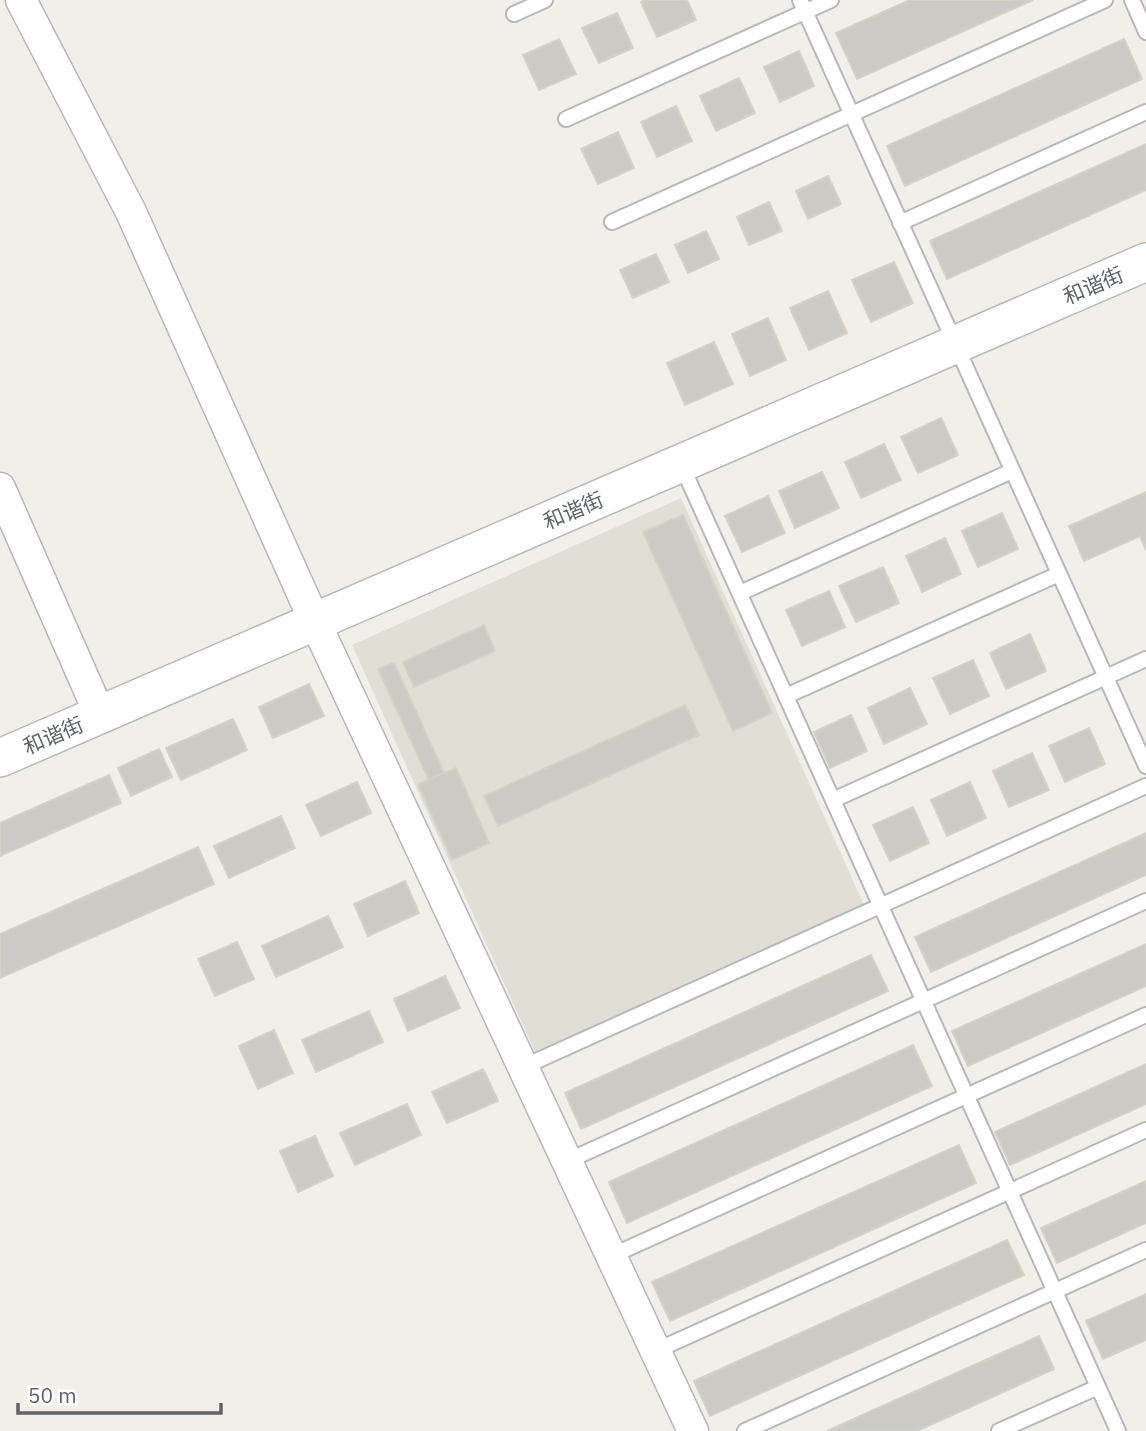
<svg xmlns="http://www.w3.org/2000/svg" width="1146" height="1431" font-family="'IBM Plex Sans','Noto Sans SC',sans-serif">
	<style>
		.education { fill: #e1ded6 }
		.building { fill: #cccac5; stroke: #d6d1c6; stroke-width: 2 }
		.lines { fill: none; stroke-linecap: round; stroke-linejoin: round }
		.service-casing { stroke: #b5b8bc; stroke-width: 18 }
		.minor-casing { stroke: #b5b8bc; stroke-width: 33 }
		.tertiary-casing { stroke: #b5b8bc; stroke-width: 40 }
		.service { stroke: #fff; stroke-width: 14 }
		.minor { stroke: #fff; stroke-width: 30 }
		.tertiary { stroke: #fff; stroke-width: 37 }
		.labels { text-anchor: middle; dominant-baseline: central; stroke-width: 5; stroke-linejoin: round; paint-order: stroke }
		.street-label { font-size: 21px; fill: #5f6368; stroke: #fff }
	</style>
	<rect width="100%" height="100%" fill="#f1efe8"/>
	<path class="education" d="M 681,498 L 864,905 L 535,1052 L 352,645 Z"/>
	<g class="building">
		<path d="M 645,0 L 687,0 L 696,20 L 657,37 L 641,2 Z"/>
		<path d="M 910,0 L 1033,0 L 857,79 L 836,33 Z"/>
		<path d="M 617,13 L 633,48 L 599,63 L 582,28 Z"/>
		<path d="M 559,39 L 576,74 L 539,90 L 523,55 Z"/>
		<path d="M 1124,39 L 1142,79 L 905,186 L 887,146 Z"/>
		<path d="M 799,51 L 814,86 L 780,102 L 764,67 Z"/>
		<path d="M 739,78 L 755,113 L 716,131 L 700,96 Z"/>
		<path d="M 676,106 L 692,141 L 657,157 L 641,122 Z"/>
		<path d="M 618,132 L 634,168 L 598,184 L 581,149 Z"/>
		<path d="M 1146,144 L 1146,190 L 947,279 L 930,241 Z"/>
		<path d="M 828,176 L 841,204 L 808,219 L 796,191 Z"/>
		<path d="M 769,202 L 782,231 L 749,245 L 737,217 Z"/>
		<path d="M 706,231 L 719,259 L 688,273 L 675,245 Z"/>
		<path d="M 656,254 L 669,282 L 633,298 L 620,270 Z"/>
		<path d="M 894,262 L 913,303 L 871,322 L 852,280 Z"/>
		<path d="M 828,291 L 847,333 L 809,350 L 790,308 Z"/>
		<path d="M 768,318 L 786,360 L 750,376 L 732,334 Z"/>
		<path d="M 714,342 L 733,384 L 685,405 L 667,363 Z"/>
		<path d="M 941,418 L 958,455 L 918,473 L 901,437 Z"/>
		<path d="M 884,444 L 901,480 L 861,498 L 845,462 Z"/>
		<path d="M 822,472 L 839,508 L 795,528 L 779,491 Z"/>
		<path d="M 1146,492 L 1146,550 L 1140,536 L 1084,561 L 1069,526 Z"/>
		<path d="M 768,496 L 785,533 L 742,552 L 725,516 Z"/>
		<path d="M 1002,513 L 1018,549 L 978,567 L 962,531 Z"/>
		<path d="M 683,515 L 772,713 L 733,731 L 643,532 Z"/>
		<path d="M 945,538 L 961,574 L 922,592 L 906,556 Z"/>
		<path d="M 883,567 L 899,603 L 856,622 L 839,586 Z"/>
		<path d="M 829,591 L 845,627 L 802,646 L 786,610 Z"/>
		<path d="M 484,625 L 495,651 L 414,687 L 403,662 Z"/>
		<path d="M 1030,634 L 1046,671 L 1006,689 L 990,653 Z"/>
		<path d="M 973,660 L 989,696 L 950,714 L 933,678 Z"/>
		<path d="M 394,663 L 444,773 L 429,780 L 378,669 Z"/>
		<path d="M 309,684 L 324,716 L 273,738 L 259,707 Z"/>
		<path d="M 910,688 L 927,724 L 884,744 L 868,708 Z"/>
		<path d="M 685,705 L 699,735 L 498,826 L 484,796 Z"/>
		<path d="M 851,715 L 867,751 L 830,768 L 814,732 Z"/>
		<path d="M 233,719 L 247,750 L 181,780 L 166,748 Z"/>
		<path d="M 1089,728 L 1105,764 L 1065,782 L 1049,746 Z"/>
		<path d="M 159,749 L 172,777 L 131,796 L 118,768 Z"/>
		<path d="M 1032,753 L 1049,790 L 1009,807 L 993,771 Z"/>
		<path d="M 456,768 L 489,843 L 452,860 L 418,784 Z"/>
		<path d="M 109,775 L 121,803 L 0,856 L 0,823 Z"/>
		<path d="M 357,782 L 371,813 L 321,836 L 306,805 Z"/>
		<path d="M 970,782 L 986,818 L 947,836 L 931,800 Z"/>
		<path d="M 913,807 L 929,843 L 890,861 L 873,825 Z"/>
		<path d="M 281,816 L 295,848 L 229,878 L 214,846 Z"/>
		<path d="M 1146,833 L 1146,875 L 931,972 L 915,937 Z"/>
		<path d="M 198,847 L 214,884 L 0,978 L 0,934 Z"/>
		<path d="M 405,881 L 419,913 L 368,936 L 354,904 Z"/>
		<path d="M 328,916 L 343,947 L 276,977 L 262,946 Z"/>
		<path d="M 237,942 L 254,979 L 215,996 L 198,959 Z"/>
		<path d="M 1146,944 L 1146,986 L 968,1066 L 952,1031 Z"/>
		<path d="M 871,955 L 888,991 L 581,1129 L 565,1093 Z"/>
		<path d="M 445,976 L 460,1008 L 408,1031 L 394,999 Z"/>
		<path d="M 369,1011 L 383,1042 L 316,1072 L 302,1040 Z"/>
		<path d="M 274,1030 L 293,1073 L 258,1089 L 239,1046 Z"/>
		<path d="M 913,1045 L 932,1086 L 627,1223 L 609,1182 Z"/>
		<path d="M 1146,1064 L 1146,1104 L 1010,1165 L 995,1132 Z"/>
		<path d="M 483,1069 L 498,1101 L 447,1123 L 432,1092 Z"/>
		<path d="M 407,1104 L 421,1135 L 355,1165 L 340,1133 Z"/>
		<path d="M 315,1136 L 333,1176 L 298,1192 L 280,1151 Z"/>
		<path d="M 959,1145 L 976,1183 L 670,1321 L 652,1282 Z"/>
		<path d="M 1146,1181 L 1146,1223 L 1057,1263 L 1041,1228 Z"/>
		<path d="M 1007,1240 L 1024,1275 L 710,1416 L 694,1381 Z"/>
		<path d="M 1146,1294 L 1146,1340 L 1103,1359 L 1086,1321 Z"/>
		<path d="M 1039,1336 L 1054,1369 L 917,1431 L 827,1431 Z"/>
	</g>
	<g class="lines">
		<g class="service-casing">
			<g id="service">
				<path d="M 800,0 L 1146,766"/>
				<path d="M 1132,0 L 1146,32"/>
				<path d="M 514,14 L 545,0"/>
				<path d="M 566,119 L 831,0"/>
				<path d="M 612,222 L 1105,0"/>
				<path d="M 900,223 L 1146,112"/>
				<path d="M 681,464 L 1118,1431"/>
				<path d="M 740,593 L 1012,471"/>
				<path d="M 786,696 L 1059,574"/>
				<path d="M 833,800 L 1146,659"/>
				<path d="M 523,1067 L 1146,786"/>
				<path d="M 567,1161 L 1146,901"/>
				<path d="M 611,1256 L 1146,1015"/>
				<path d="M 655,1351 L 1146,1130"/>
				<path d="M 745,1431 L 1146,1250"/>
				<path d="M 999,1431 L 1098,1387"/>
			</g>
		</g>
		<g class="minor-casing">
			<g id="minor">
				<path d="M 21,0 L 131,212 L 315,622 L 693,1431"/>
				<path d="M 0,488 L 100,715"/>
			</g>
		</g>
		<g class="tertiary-casing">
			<path id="tertiary" d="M 0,758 L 1146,262"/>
		</g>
		<use href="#service" class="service"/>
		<use href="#minor" class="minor"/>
		<use href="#tertiary" class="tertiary"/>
	</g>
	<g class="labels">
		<g class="street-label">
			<text transform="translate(1093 285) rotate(-23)">和谐街</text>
			<text transform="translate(573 510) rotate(-23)">和谐街</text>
			<text transform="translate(53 735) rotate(-23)">和谐街</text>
		</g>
	</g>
	<path d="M18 1403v10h203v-10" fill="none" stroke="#5f6368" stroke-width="3.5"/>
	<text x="28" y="1403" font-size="21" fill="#5f6368" stroke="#ffffff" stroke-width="5" paint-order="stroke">50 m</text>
</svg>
